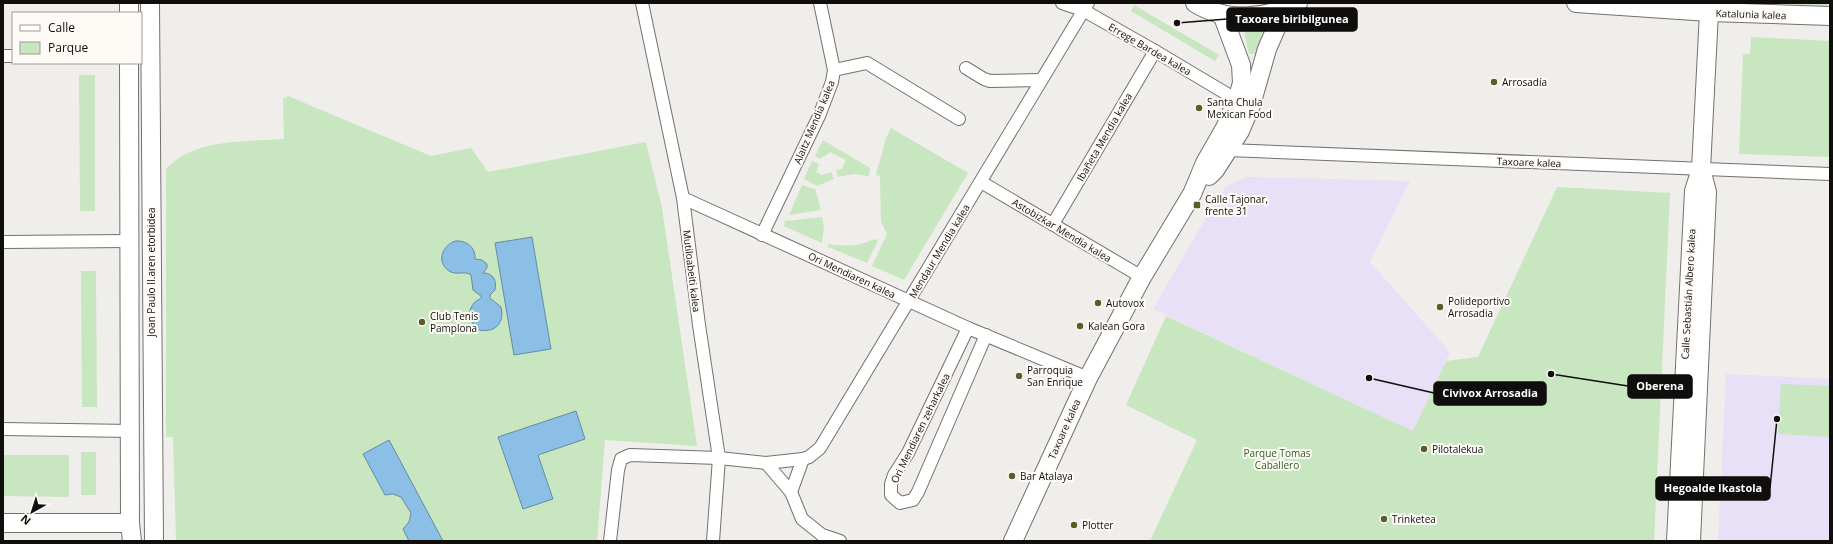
<svg xmlns="http://www.w3.org/2000/svg" width="1833" height="544" font-family="'Open Sans',sans-serif">
	<style>
		.education { fill: #e7e0f6 }
		.green { fill: #c8e6bf }
		.water { fill: #8bbfe6; stroke: #668aa5 }
		.lines { fill: none; stroke-linecap: round; stroke-linejoin: round }
		.street-casing { stroke: #73706d; stroke-width: 14 }
		.secondary-casing { stroke: #73706d; stroke-width: 20 }
		.street { stroke: #fff; stroke-width: 12 }
		.secondary { stroke: #fff; stroke-width: 18 }
		.poi-dot { fill: #5d5c29; stroke: #fefbf7; stroke-width: 1.5 }
		.labels { text-anchor: middle; dominant-baseline: central; stroke-width: 4; stroke-linejoin: round; paint-order: stroke }
		.street-label { font-size: 10px; fill: #0f0e0d; stroke: #fefbf7 }
		.poi-label { font-size: 10px; fill: #0f0e0d; stroke: #fefbf7; text-anchor: start }
		.park-label { font-size: 10px; fill: #2d5c1c; stroke: #fefbf7 }
		.leader { fill: none; stroke: #0f0e0d; stroke-width: 1.5 }
		.callout-dot { fill: #0f0e0d; stroke: #fefbf7; stroke-width: 1.5 }
		.callout { fill: #0f0e0d; stroke: #0f0e0d; stroke-width: 1.5 }
		.callout-label { font-size: 11px; text-anchor: middle; font-weight: bold; fill: #fff }
	</style>
	<rect width="100%" height="100%" fill="#f0eeea"/>
	<g class="education">
		<path d="M 1247,177 L 1410,181 L 1370,262 L 1450,352 L 1413,431 L 1153,309 L 1194,238 L 1226,186 Z"/>
		<path d="M 1726,374 L 1830,379 L 1830,541 L 1718,541 Z"/>
	</g>
	<g class="green">
		<path d="M 1763,3 L 1827,3 L 1827,6 Z"/>
		<path d="M 1134,5 L 1219,55 L 1215,61 L 1131,11 Z"/>
		<path d="M 1267,30 L 1259,54 L 1249,54 L 1244,31 Z"/>
		<path d="M 1751,37 L 1830,41 L 1830,157 L 1739,154 L 1743,54 L 1750,54 Z"/>
		<path d="M 79,75 L 95,75 L 95,211 L 80,211 Z"/>
		<path d="M 288,96 L 431,156 L 471,148 L 488,172 L 646,142 L 662,208 L 697,446 L 605,440 L 597,541 L 176,541 L 173,437 L 166,437 L 166,169 C 194,138 245,142 284,139 L 283,99 Z"/>
		<path d="M 891,128 L 968,173 L 904,280 L 872,266 L 887,234 L 881,222 L 880,176 L 876,175 L 886,138 Z"/>
		<path d="M 823,140 L 870,168 L 869,176 L 854,174 L 838,177 L 836,170 L 842,169 L 846,160 L 830,152 L 820,159 L 815,156 Z"/>
		<path d="M 812,161 L 819,164 L 816,172 L 822,175 L 831,172 L 834,179 L 817,186 L 804,179 Z"/>
		<path d="M 802,185 L 815,189 L 821,210 L 789,215 Z"/>
		<path d="M 1557,187 L 1670,193 L 1654,541 L 1150,541 L 1197,440 L 1126,405 L 1166,316 L 1413,431 L 1446,361 L 1478,357 Z"/>
		<path d="M 822,217 L 824,228 L 822,243 L 784,226 L 785,221 Z"/>
		<path d="M 875,239 L 878,241 L 867,263 L 828,247 L 828,244 C 846,247 859,246 875,239 Z"/>
		<path d="M 81,271 L 96,271 L 97,407 L 82,407 Z"/>
		<path d="M 1781,384 L 1830,386 L 1830,437 L 1778,434 Z"/>
		<rect x="81" y="452" width="15" height="43"/>
		<path d="M 3,455 L 69,455 L 69,497 L 3,496 Z"/>
	</g>
	<g class="water">
		<path d="M 532,237 L 551,349 L 514,355 L 495,243 Z"/>
		<path d="M 455,241 C 466,240 476,247 475,259 L 482,260 L 487,264 L 487,268 L 483,273 C 493,273 497,280 495,290 L 490,295 L 490,298 L 501,307 C 505,323 495,333 479,330 C 470,323 466,312 474,303 C 477,300 480,299 482,297 L 473,290 L 471,275 C 464,270 457,276 449,271 C 436,262 442,246 455,241 Z"/>
		<path d="M 576,411 L 585,439 L 538,455 L 553,499 L 523,509 L 498,437 Z"/>
		<path d="M 389,440 L 443,541 L 409,541 L 403,529 L 409,522 L 411,513 L 401,497 L 393,494 L 385,495 L 363,454 Z"/>
	</g>
	<g class="lines">
		<g class="street-casing">
			<g id="street">
				<path d="M 642,3 L 683,198 L 699,325 L 719,458 L 713,541"/>
				<path d="M 1062,3 L 1083,10 L 1155,51 L 1237,100"/>
				<path d="M 3,56 L 13,56"/>
				<path d="M 966,68 L 984,79 L 990,81 L 1041,80"/>
				<path d="M 834,70 L 867,63 L 959,119"/>
				<path d="M 1228,150 L 1830,174"/>
				<path d="M 981,182 L 1142,277"/>
				<path d="M 683,198 L 968,328 L 1088,378"/>
				<path d="M 1053,224 L 1155,51"/>
				<path d="M 762,235 L 819,116 L 832,82 L 834,70 L 820,3"/>
				<path d="M 3,242 L 130,241"/>
				<path d="M 968,328 L 908,453 L 894,475 L 891,484 L 891,495 L 900,503 L 913,500 L 918,492 L 986,335"/>
				<path d="M 3,429 L 131,431"/>
				<path d="M 766,463 L 791,492 L 802,519 L 822,535 L 840,541"/>
				<path d="M 791,492 L 803,459"/>
				<path d="M 610,541 L 618,470 L 621,459 L 630,455 L 719,458 L 766,463 L 803,459 L 809,457 L 820,448 L 1088,3"/>
			</g>
		</g>
		<g class="secondary-casing">
			<g id="secondary">
				<path d="M 129,3 L 129,13"/>
				<path d="M 150,3 L 154,541"/>
				<path d="M 1195,3 C 1227,23 1265,19 1298,3"/>
				<path d="M 1576,3 L 1709,12 L 1830,16"/>
				<path d="M 129,63 L 130,523 L 132,541"/>
				<path d="M 1209,176 L 1215,170 L 1240,131 L 1251,105 L 1267,49 L 1284,10"/>
				<path d="M 3,523 L 130,523"/>
				<path d="M 1013,541 L 1088,378 L 1142,277 L 1192,194 L 1205,163 L 1225,128 L 1237,100 L 1242,83 L 1241,65 L 1222,14"/>
				<path d="M 1676,541 L 1694,191 L 1701,169 L 1709,12"/>
				<path d="M 1691,541 L 1707,192 L 1701,169"/>
			</g>
		</g>
		<use href="#street" class="street"/>
		<use href="#secondary" class="secondary"/>
	</g>
	<g class="poi-dot">
		<circle cx="1494" cy="82" r="4"/>
		<circle cx="1199" cy="108" r="4"/>
		<rect x="1193" y="201" width="8" height="8" rx="2"/>
		<circle cx="1098" cy="303" r="4"/>
		<circle cx="1440" cy="307" r="4"/>
		<circle cx="422" cy="322" r="4"/>
		<circle cx="1080" cy="326" r="4"/>
		<circle cx="1019" cy="376" r="4"/>
		<circle cx="1424" cy="449" r="4"/>
		<circle cx="1012" cy="476" r="4"/>
		<circle cx="1384" cy="519" r="4"/>
		<circle cx="1074" cy="525" r="4"/>
	</g>
	<g class="labels">
		<g class="street-label">
			<text transform="translate(1751 14) rotate(2)">Katalunia kalea</text>
			<text transform="translate(1150 49) rotate(30)">Errege Bardea kalea</text>
			<text transform="translate(814 122) rotate(-67)">Alaitz Mendia kalea</text>
			<text transform="translate(1104 137) rotate(-60)">Ibañeta Mendia kalea</text>
			<text transform="translate(1529 162) rotate(2)">Taxoare kalea</text>
			<text transform="translate(1062 230) rotate(31)">Astobizkar Mendia kalea</text>
			<text transform="translate(939 251) rotate(-59)">Mendaur Mendia kalea</text>
			<text transform="translate(692 271) rotate(83)">Mutiloabeiti kalea</text>
			<text transform="translate(151 272) rotate(-90)">Joan Paulo II.aren etorbidea</text>
			<text transform="translate(852 275) rotate(25)">Ori Mendiaren kalea</text>
			<text transform="translate(1688 294) rotate(-87)">Calle Sebastián Albero kalea</text>
			<text transform="translate(920 428) rotate(-64)">Ori Mendiaren zeharkalea</text>
			<text transform="translate(1064 429) rotate(-66)">Taxoare kalea</text>
		</g>
		<g class="poi-label">
			<text x="1502" y="82">Arrosadía</text>
			<text x="1207" y="102">Santa Chula<tspan x="1207" dy="12">Mexican Food</tspan></text>
			<text x="1205" y="199">Calle Tajonar,<tspan x="1205" dy="12">frente 31</tspan></text>
			<text x="1448" y="301">Polideportivo<tspan x="1448" dy="12">Arrosadia</tspan></text>
			<text x="1106" y="303">Autovox</text>
			<text x="430" y="316">Club Tenis<tspan x="430" dy="12">Pamplona</tspan></text>
			<text x="1088" y="326">Kalean Gora</text>
			<text x="1027" y="370">Parroquia<tspan x="1027" dy="12">San Enrique</tspan></text>
			<text x="1432" y="449">Pilotalekua</text>
			<text x="1020" y="476">Bar Atalaya</text>
			<text x="1392" y="519">Trinketea</text>
			<text x="1082" y="525">Plotter</text>
		</g>
		<g class="park-label">
			<text x="1277" y="453">Parque Tomas<tspan x="1277" dy="12">Caballero</tspan></text>
		</g>
	</g>
	<path class="leader" d="M1177 23L1227 19M1551 374L1628 386M1369 378L1434 393M1777 419L1770 488"/>
	<g class="callout-dot">
		<circle cx="1177" cy="23" r="4"/>
		<circle cx="1551" cy="374" r="4"/>
		<circle cx="1369" cy="378" r="4"/>
		<circle cx="1777" cy="419" r="4"/>
	</g>
	<g class="callout">
		<rect x="1227" y="8" width="130" height="23" rx="4"/>
		<rect x="1628" y="375" width="64" height="23" rx="4"/>
		<rect x="1434" y="382" width="112" height="23" rx="4"/>
		<rect x="1656" y="477" width="114" height="23" rx="4"/>
	</g>
	<g class="callout-label">
		<text x="1292" y="23">Taxoare biribilgunea</text>
		<text x="1660" y="390">Oberena</text>
		<text x="1490" y="397">Civivox Arrosadia</text>
		<text x="1713" y="492">Hegoalde Ikastola</text>
	</g>
	<rect width="1833" height="544" fill="none" stroke="#0f0e0d" stroke-width="8"/>
	<rect x="12" y="12" width="130" height="52" fill="#fefbf7" stroke="#9e9c99"/>
	<rect x="20" y="25" width="20" height="6" fill="#ffffff" stroke="#9e9c99"/>
	<text x="48" y="32" font-size="12" fill="#0f0e0d">Calle</text>
	<rect x="20" y="42" width="20" height="12" fill="#c8e6bf" stroke="#9e9c99"/>
	<text x="48" y="52" font-size="12" fill="#0f0e0d">Parque</text>
	<g transform="translate(32 512) rotate(219)" stroke="#fefbf7" stroke-width="3" paint-order="stroke">
	<path d="M0-3L7 15L0 10L-7 15Z" fill="#0f0e0d"/>
	<text y="-6" font-size="11" font-weight="bold" text-anchor="middle" fill="#0f0e0d">N</text>
	</g>
</svg>
